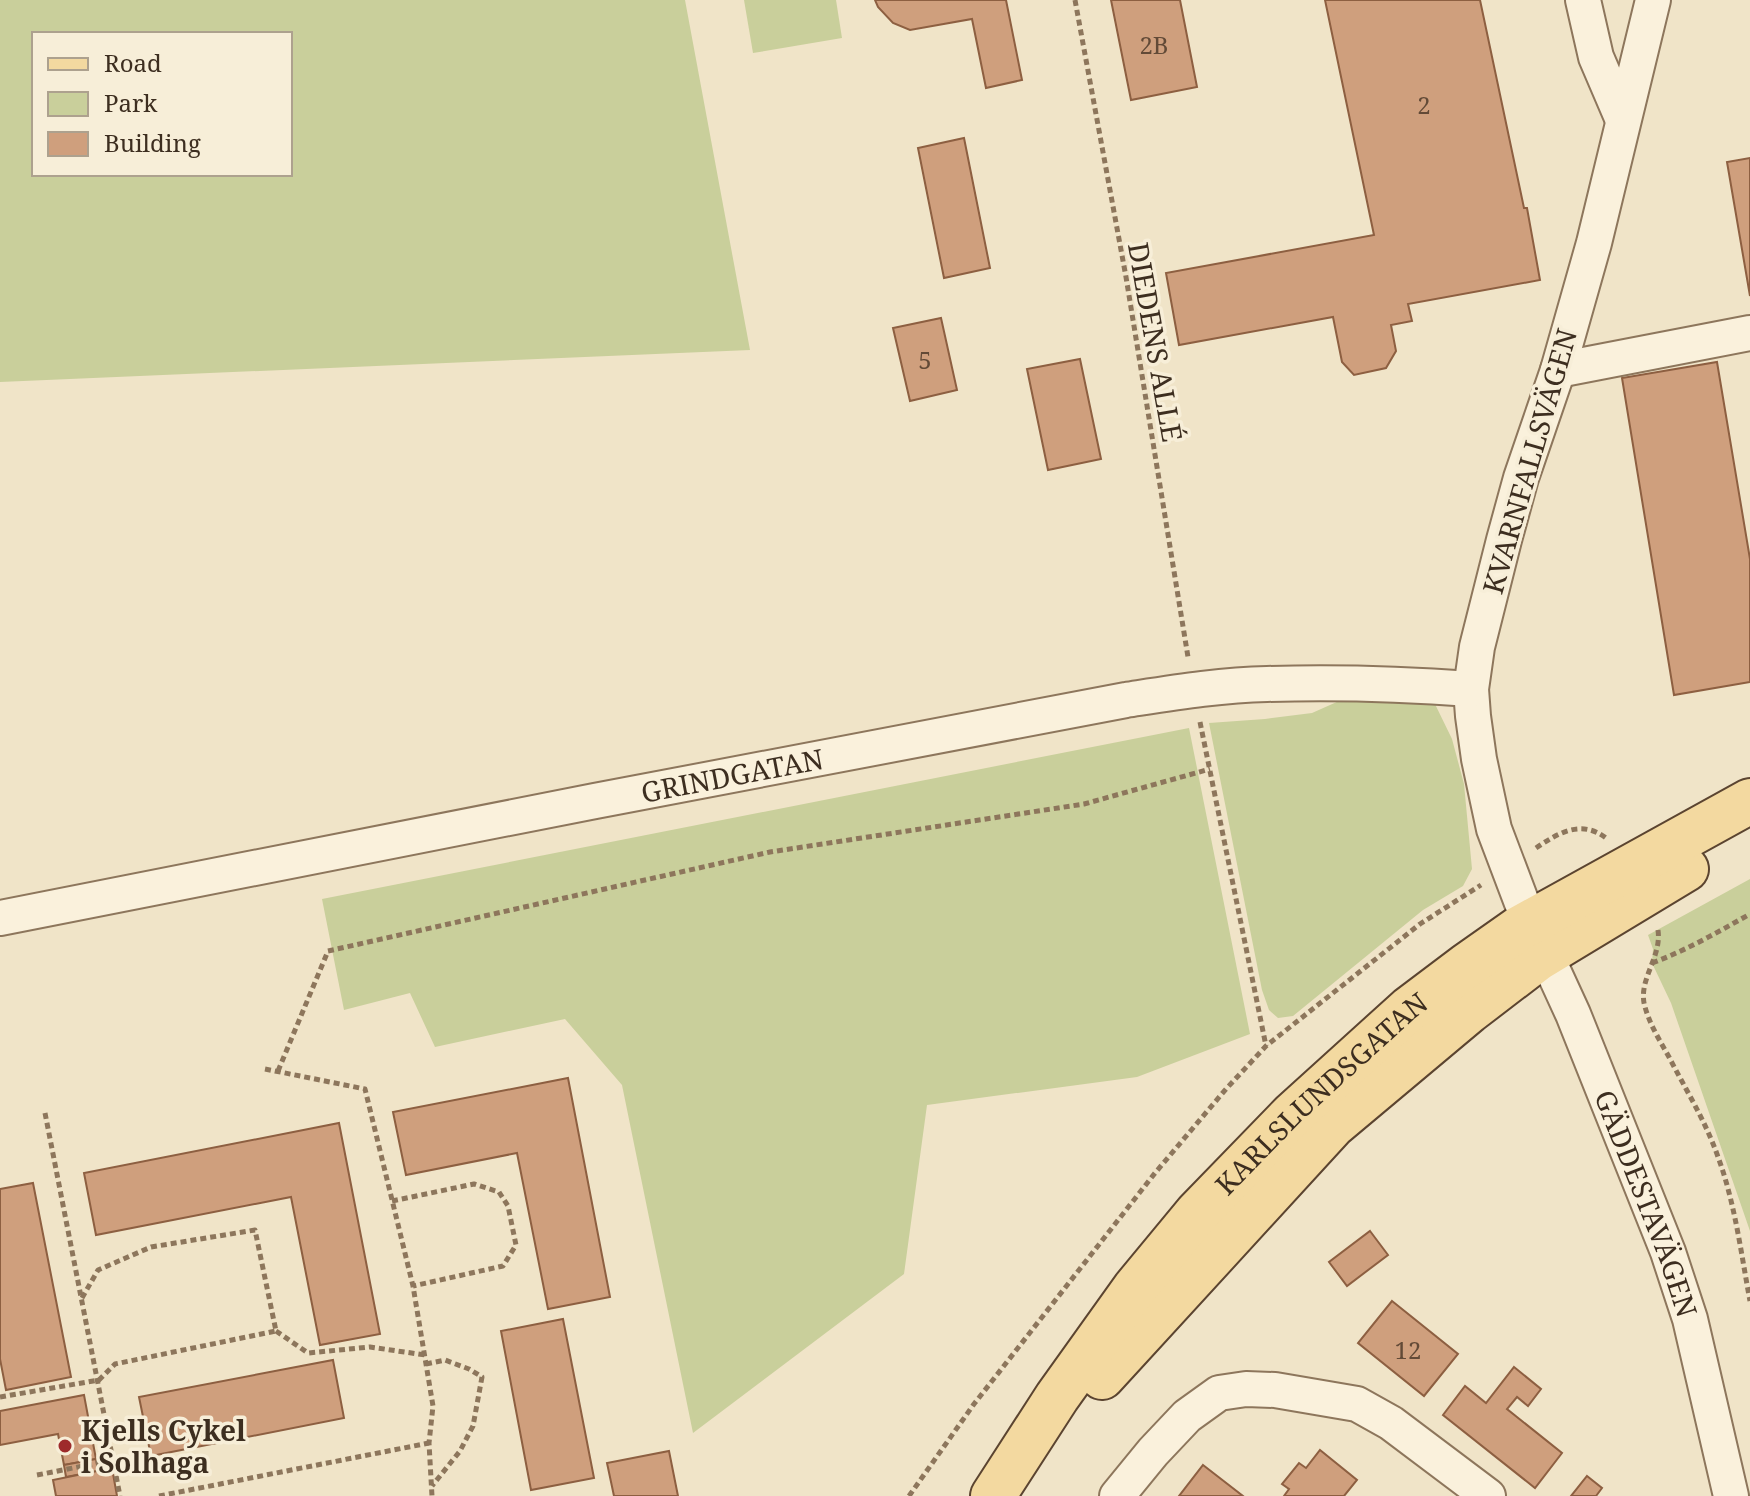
<svg xmlns="http://www.w3.org/2000/svg" width="1750" height="1496" font-family="'Noto Serif',serif">
	<style>
		.green { fill: #c9cf9b; fill-rule: evenodd }
		.building { fill: #cf9f7d; stroke: #8d5f41; stroke-width: 2 }
		.lines { fill: none; stroke-linecap: round; stroke-linejoin: round }
		.minor-casing { stroke: #8d765c; stroke-width: 38 }
		.major-casing { stroke: #5b4430; stroke-width: 48 }
		.path { stroke: #8d765c; stroke-width: 5; stroke-dasharray: 6 4; stroke-linecap: butt }
		.minor { stroke: #faf1dc; stroke-width: 34 }
		.major { stroke: #f3d9a0; stroke-width: 44 }
		.poi-dot { fill: #9e2a2b; stroke: #f7eed8; stroke-width: 3 }
		.labels { text-anchor: middle; dominant-baseline: central; stroke-width: 7; stroke-linejoin: round; paint-order: stroke }
		.number-label { font-size: 24px; fill: #624a37 }
		.street-label { font-size: 28px; fill: #3d2e20; stroke: #f7eed8 }
		.poi-label { font-size: 28px; font-weight: bold; fill: #3d2e20; stroke: #f7eed8; text-anchor: start }
	</style>
	<rect width="100%" height="100%" fill="#f0e4c8"/>
	<g class="green">
		<path d="M 0,0 L 685,0 L 750,350 L 0,382 ZM 34,34 L 290,34 L 290,174 L 34,174 Z"/>
		<path d="M 744,0 L 836,0 L 842,38 L 753,53 Z"/>
		<path d="M 1339,701 L 1434,702 L 1452,739 L 1464,784 L 1472,869 L 1463,886 L 1423,910 L 1293,1016 L 1278,1018 L 1269,1010 L 1262,990 L 1209,723 L 1265,719 L 1312,713 Z"/>
		<path d="M 1189,728 L 1250,1034 L 1137,1077 L 927,1105 L 904,1274 L 693,1433 L 622,1085 L 565,1019 L 435,1047 L 410,993 L 344,1010 L 322,899 Z"/>
		<path d="M 1750,879 L 1750,1231 L 1671,1003 L 1652,963 L 1653,949 L 1648,935 Z"/>
	</g>
	<g class="building">
		<path d="M 875,0 L 1006,0 L 1022,80 L 986,88 L 972,19 L 910,30 L 893,23 L 878,7 Z"/>
		<path d="M 1111,0 L 1180,0 L 1197,87 L 1131,100 Z"/>
		<path d="M 1325,0 L 1480,0 L 1524,208 L 1527,208 L 1540,280 L 1408,304 L 1412,321 L 1391,325 L 1396,351 L 1386,368 L 1354,375 L 1342,362 L 1333,317 L 1179,345 L 1166,273 L 1374,235 Z"/>
		<path d="M 964,138 L 990,268 L 944,278 L 918,148 Z"/>
		<path d="M 1750,158 L 1750,296 L 1727,162 Z"/>
		<path d="M 941,318 L 957,390 L 910,401 L 893,328 Z"/>
		<path d="M 1080,359 L 1101,459 L 1048,470 L 1027,369 Z"/>
		<path d="M 1717,362 L 1750,559 L 1750,682 L 1674,695 L 1622,378 Z"/>
		<path d="M 568,1078 L 610,1297 L 548,1309 L 517,1153 L 406,1175 L 393,1112 Z"/>
		<path d="M 339,1123 L 380,1334 L 320,1345 L 291,1197 L 96,1235 L 84,1173 Z"/>
		<path d="M 33,1183 L 71,1377 L 6,1390 L 0,1359 L 0,1189 Z"/>
		<path d="M 1370,1231 L 1388,1255 L 1347,1286 L 1329,1262 Z"/>
		<path d="M 1392,1301 L 1458,1354 L 1424,1396 L 1358,1343 Z"/>
		<path d="M 563,1319 L 594,1478 L 531,1490 L 501,1331 Z"/>
		<path d="M 333,1360 L 344,1418 L 151,1456 L 139,1397 Z"/>
		<path d="M 1514,1367 L 1541,1389 L 1528,1406 L 1517,1397 L 1507,1409 L 1562,1453 L 1535,1488 L 1443,1415 L 1465,1386 L 1486,1403 Z"/>
		<path d="M 84,1395 L 96,1459 L 64,1465 L 58,1434 L 0,1445 L 0,1411 Z"/>
		<path d="M 1320,1450 L 1357,1480 L 1344,1496 L 1284,1496 L 1289,1489 L 1282,1484 L 1299,1463 L 1306,1468 Z"/>
		<path d="M 669,1451 L 678,1496 L 614,1496 L 607,1463 Z"/>
		<path d="M 96,1459 L 98,1471 L 66,1477 L 64,1465 Z"/>
		<path d="M 1203,1465 L 1243,1496 L 1179,1496 Z"/>
		<path d="M 112,1468 L 117,1496 L 56,1496 L 53,1480 Z"/>
		<path d="M 1587,1476 L 1602,1488 L 1596,1496 L 1571,1496 Z"/>
	</g>
	<g class="lines">
		<g class="minor-casing">
			<g id="minor">
				<path d="M 1583,0 L 1596,57 L 1623,120"/>
				<path id="s1" d="M 1653,0 L 1594,243 L 1558,370 L 1521,478 L 1504,540 L 1477,647 L 1471,689 L 1473,716 L 1479,759 L 1494,829 L 1522,903 L 1573,1014 L 1668,1252 L 1690,1319 L 1731,1496"/>
				<path d="M 1558,370 L 1750,333"/>
				<path id="s2" d="M 0,918 L 595,801 L 1126,700 C 1172,693 1220,685 1267,684 C 1335,682 1404,684 1471,689"/>
				<path d="M 1117,1496 L 1153,1452 L 1187,1416 L 1219,1393 L 1246,1389 L 1275,1390 L 1357,1404 L 1391,1423 L 1488,1496"/>
			</g>
		</g>
		<g class="major-casing">
			<g id="major">
				<path d="M 1102,1377 L 1333,1125 L 1469,1011 L 1537,959 L 1686,869"/>
				<path id="s3" d="M 993,1496 L 1057,1397 L 1135,1288 L 1197,1213 L 1293,1114 L 1409,1009 L 1466,966 L 1520,928 L 1750,801"/>
			</g>
		</g>
		<g class="path">
			<path d="M 1075,0 L 1126,277 L 1188,657"/>
			<path d="M 1200,722 L 1266,1046"/>
			<path d="M 1536,848 C 1558,833 1581,819 1606,838"/>
			<path d="M 1658,930 C 1662,958 1637,980 1645,1007 C 1650,1025 1660,1041 1669,1057 C 1686,1090 1706,1122 1718,1157 C 1735,1203 1741,1253 1750,1301"/>
			<path d="M 1652,963 C 1687,950 1718,932 1750,914"/>
			<path d="M 265,1069 L 365,1089 L 413,1286 L 433,1406 L 429,1443 L 432,1496"/>
			<path d="M 278,1071 L 328,951 L 770,852 L 1084,804 L 1210,769"/>
			<path d="M 45,1113 L 120,1496"/>
			<path d="M 392,1201 L 474,1184 L 499,1192 L 508,1206 L 516,1245 L 503,1266 L 413,1286"/>
			<path d="M 276,1331 L 308,1353 L 370,1347 L 425,1355"/>
			<path d="M 426,1364 L 445,1360 L 469,1369 L 482,1377 L 473,1426 L 460,1451 L 432,1486"/>
			<path d="M 0,1397 L 99,1380 L 115,1364 L 276,1331 L 255,1230 L 151,1247 L 98,1270 L 82,1298"/>
			<path d="M 37,1475 L 114,1460"/>
			<path d="M 159,1496 L 429,1443"/>
			<path d="M 909,1496 L 974,1404 L 1155,1173 L 1226,1089 L 1266,1046 L 1420,924 L 1481,885"/>
		</g>
		<use href="#minor" class="minor"/>
		<use href="#major" class="major"/>
	</g>
	<circle class="poi-dot" cx="65" cy="1446" r="8"/>
	<g class="labels">
		<g class="number-label">
			<text x="1154" y="44">2B</text>
			<text x="1424" y="104">2</text>
			<text x="925" y="359">5</text>
			<text x="1408" y="1349">12</text>
		</g>
		<g class="street-label">
			<text transform="translate(1156 342) rotate(80)">DIEDENS ALLÉ</text>
			<text transform="translate(1529 461) rotate(-74)">KVARNFALLSVÄGEN</text>
			<text stroke="none"><textPath href="#s2" startOffset="746">GRINDGATAN</textPath></text>
			<text stroke="none"><textPath href="#s3" startOffset="522">KARLSLUNDSGATAN</textPath></text>
			<text stroke="none"><textPath href="#s1" startOffset="1260">GÄDDESTAVÄGEN</textPath></text>
		</g>
		<g class="poi-label">
			<text x="81" y="1430">Kjells Cykel<tspan x="81" dy="32">i Solhaga</tspan></text>
		</g>
	</g>
	<rect x="32" y="32" width="260" height="144" fill="#f7eed8" stroke="#ada18e" stroke-width="2"/>
	<rect x="48" y="58" width="40" height="12" fill="#f3d9a0" stroke="#ada18e" stroke-width="2"/>
	<text x="104" y="72" font-size="24" fill="#3d2e20">Road</text>
	<rect x="48" y="92" width="40" height="24" fill="#c9cf9b" stroke="#ada18e" stroke-width="2"/>
	<text x="104" y="112" font-size="24" fill="#3d2e20">Park</text>
	<rect x="48" y="132" width="40" height="24" fill="#cf9f7d" stroke="#ada18e" stroke-width="2"/>
	<text x="104" y="152" font-size="24" fill="#3d2e20">Building</text>
</svg>
